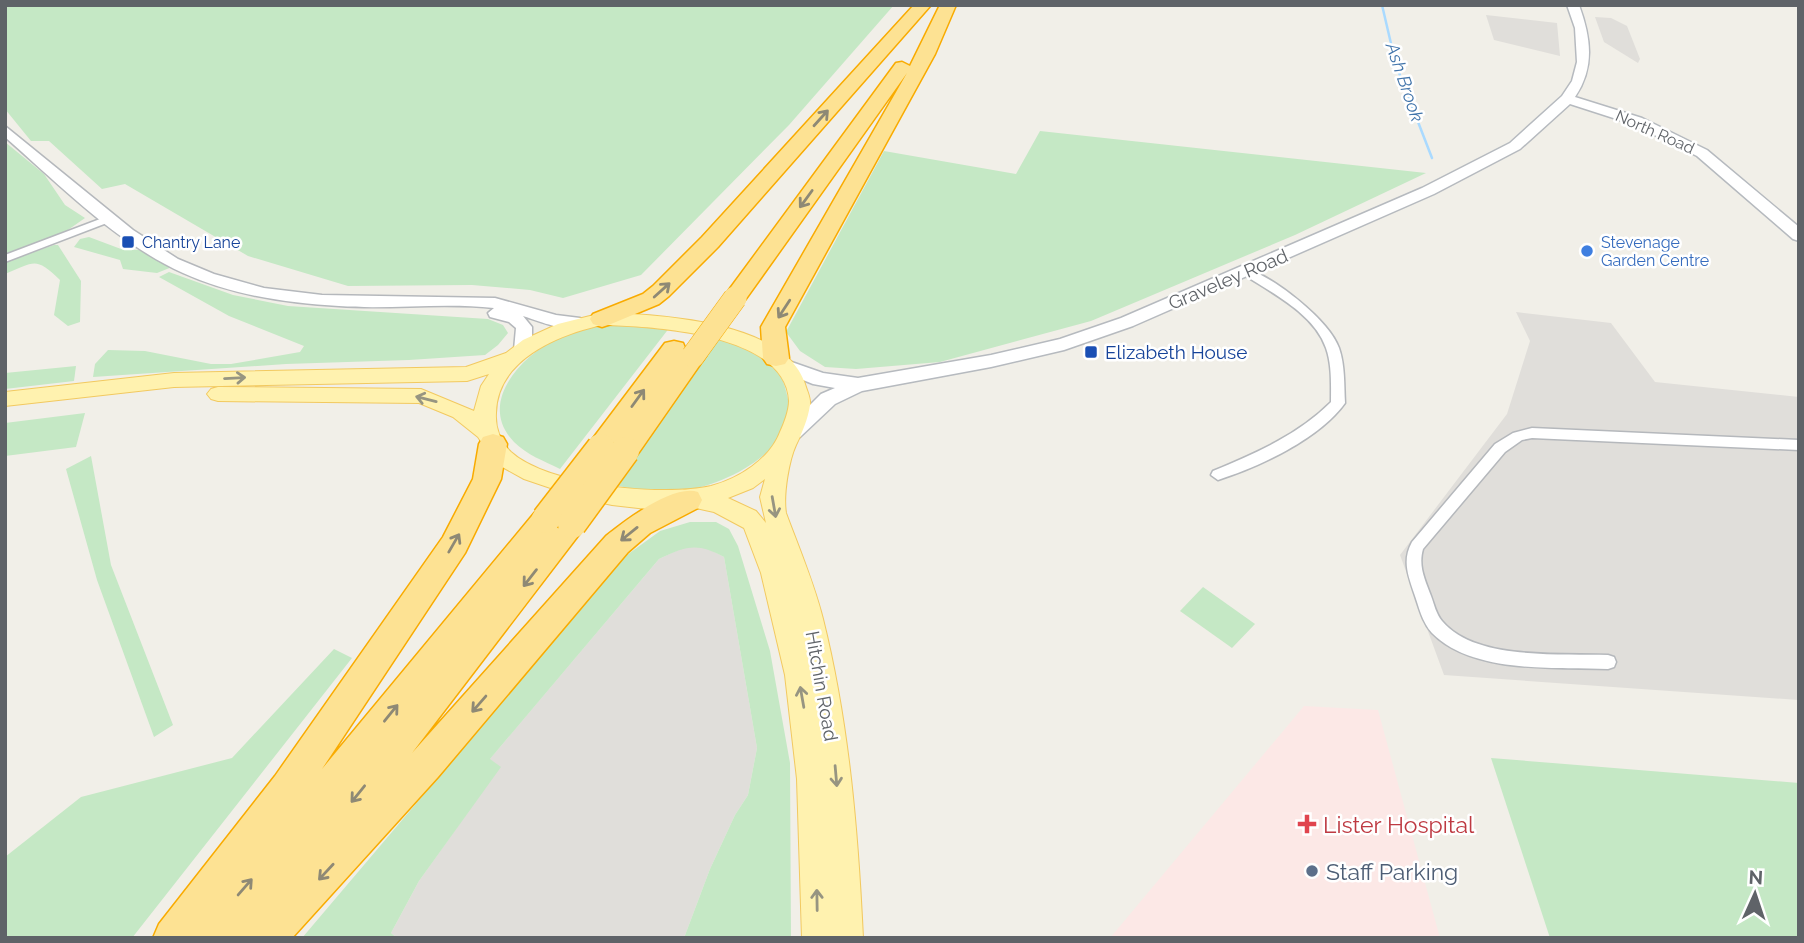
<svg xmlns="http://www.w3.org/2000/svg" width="1804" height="943" font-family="Raleway,sans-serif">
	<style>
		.industrial { fill: #e0deda }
		.medical { fill: #fce8e6 }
		.green { fill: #c5e8c5 }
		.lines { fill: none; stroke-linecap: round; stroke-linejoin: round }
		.stream { stroke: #aadaff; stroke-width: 2.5 }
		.minor-casing { stroke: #b5b8bc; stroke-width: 3 }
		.tertiary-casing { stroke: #b5b8bc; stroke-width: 3 }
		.secondary-casing { stroke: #b6babf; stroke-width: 3 }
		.primary-casing { stroke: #f2c960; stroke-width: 2 }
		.motorway-casing { stroke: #f9ab00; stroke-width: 3 }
		.minor { fill: #fff; fill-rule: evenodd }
		.tertiary { fill: #fff; fill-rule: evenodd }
		.secondary { fill: #fff; fill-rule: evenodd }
		.primary { fill: #fff2af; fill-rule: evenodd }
		.motorway { fill: #fde293; fill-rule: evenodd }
		.motorway-bridge-far1-casing { stroke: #f9ab00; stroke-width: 24; stroke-linecap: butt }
		.motorway-bridge-casing { stroke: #f9ab00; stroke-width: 31; stroke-linecap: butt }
		.motorway-bridge-far1 { stroke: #fde293; stroke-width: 23 }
		.motorway-bridge { stroke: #fde293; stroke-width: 28 }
		.oneway { stroke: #8e8975 }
		.oneway2 { stroke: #979581 }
		.transit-dot { fill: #1a4fb4; stroke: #fff; stroke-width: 2.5 }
		.shop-dot { fill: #3f7fe0; stroke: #fff; stroke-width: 2.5 }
		.health-dot { fill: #e0444e; stroke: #fff; stroke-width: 2.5 }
		.service-dot { fill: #5c6f8a; stroke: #fff; stroke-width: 2.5 }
		.labels { text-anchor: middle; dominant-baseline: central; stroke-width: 5; stroke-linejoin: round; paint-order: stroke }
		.far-street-label { font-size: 16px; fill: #5f6368; stroke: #fff }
		.far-transit-label { font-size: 16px; fill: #164399; stroke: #fff; text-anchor: start }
		.far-shop-label { font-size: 16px; fill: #366cbe; stroke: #fff; text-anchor: start }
		.far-water-label { font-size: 18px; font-style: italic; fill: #4174aa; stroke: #fff }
		.street-label { font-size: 19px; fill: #5f6368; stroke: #fff }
		.transit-label { font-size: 19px; fill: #164399; stroke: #fff; text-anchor: start }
		.near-health-label { font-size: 23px; fill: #be3a42; stroke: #fff; text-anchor: start }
		.near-service-label { font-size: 23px; fill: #4e5e75; stroke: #fff; text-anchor: start }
	</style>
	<rect width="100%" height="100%" fill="#f1efe8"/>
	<g class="industrial">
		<path d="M 1486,15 L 1557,23 L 1560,56 L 1494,40 Z"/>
		<path d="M 1595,17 L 1611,18 L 1627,26 L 1640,59 L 1638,63 L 1604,42 Z"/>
		<path d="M 1516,312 L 1611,323 L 1655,382 L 1799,397 L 1799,700 L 1444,675 L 1400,555 L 1507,414 L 1530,341 Z"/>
		<path d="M 684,547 L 705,547 L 724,557 L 757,748 L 748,795 L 735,815 L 710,869 L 684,938 L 397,938 L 391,933 L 419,881 L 500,767 L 489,760 L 659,559 Z"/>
	</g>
	<path class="medical" d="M 1304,706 L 1378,710 L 1440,938 L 1110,938 Z"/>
	<g class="green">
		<path d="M 5,5 L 894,5 L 789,125 L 641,275 L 563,298 L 530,290 L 472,285 L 348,286 L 248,256 L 125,184 L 102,189 L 49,141 L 31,141 L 5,109 Z"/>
		<path d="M 1040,131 L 1426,173 L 1295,235 L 1091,321 L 940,362 L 856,369 L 825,367 L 800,351 L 786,332 L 884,151 L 1016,174 Z"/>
		<path d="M 5,142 L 44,174 L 65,205 L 85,218 L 65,232 L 5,255 Z"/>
		<path d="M 89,237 L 121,249 L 139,250 L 172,267 L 157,273 L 123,269 L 120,260 L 74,247 L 80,239 Z"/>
		<path d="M 54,245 L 58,245 L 81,281 L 80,322 L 68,326 L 54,315 L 60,280 C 35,256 35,262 5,274 L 5,262 Z"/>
		<path d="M 169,272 L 233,295 L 288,306 L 488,319 L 503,325 L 508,333 L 498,345 L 485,355 L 409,360 L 286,364 L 93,377 L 95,364 L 108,350 L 145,351 L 211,364 L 231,364 L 300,352 L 304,346 L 229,316 L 159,277 Z"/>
		<path d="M 608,323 L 670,327 L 560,469 C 544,461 527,455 514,442 C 477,404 520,357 556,339 C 572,331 590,328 608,323 Z"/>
		<path d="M 716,338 C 738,346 760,353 776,371 C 783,378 785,386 787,395 C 802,449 723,487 680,491 C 658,493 633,490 612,484 Z"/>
		<path d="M 76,366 L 74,381 L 5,389 L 5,373 Z"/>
		<path d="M 85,413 L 76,447 L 5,456 L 5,423 Z"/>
		<path d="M 91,456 L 111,565 L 173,725 L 154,737 L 97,580 L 66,469 Z"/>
		<path d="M 690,522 L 716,522 L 729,529 L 738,546 L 770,651 L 790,763 L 791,938 L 684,938 L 710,869 L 735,815 L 748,795 L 757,748 L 724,557 C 697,542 686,546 659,559 L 490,759 L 501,767 L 419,881 L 391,933 L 397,938 L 302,938 L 627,555 L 660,531 Z"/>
		<path d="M 1203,587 L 1255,624 L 1232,648 L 1180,611 Z"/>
		<path d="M 334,649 L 352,658 L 132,938 L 5,938 L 5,857 L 81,797 L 232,758 Z"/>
		<path d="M 1491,758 L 1799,783 L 1799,938 L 1550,938 Z"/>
	</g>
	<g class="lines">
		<path class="stream" d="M 1382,5 L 1396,65 L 1432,158"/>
		<g class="minor-casing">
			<g id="minor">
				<path d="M 108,216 L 113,219 L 112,221 L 5,262 L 5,255 Z"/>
				<path d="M 1245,268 C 1274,277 1329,320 1339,348 C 1345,365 1344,385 1345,403 C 1319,439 1259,467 1218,480 L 1211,475 L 1213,471 C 1256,453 1298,435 1331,402 C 1331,384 1332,365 1326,348 C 1314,313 1270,292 1241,273 L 1239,271 Z"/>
				<path d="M 1532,428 L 1799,440 L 1799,450 L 1532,438 L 1522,440 L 1505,452 L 1423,549 C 1418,566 1425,580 1431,596 C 1434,604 1436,614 1442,621 C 1475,661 1561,653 1608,655 L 1614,657 L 1616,662 L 1614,667 L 1608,669 C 1555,667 1472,674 1432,633 C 1422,622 1419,607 1414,593 C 1408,575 1402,560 1412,542 L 1495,444 L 1513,433 Z"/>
			</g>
		</g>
		<g class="tertiary-casing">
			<path id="tertiary" d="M 5,126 L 133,230 L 178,259 L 214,274 L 264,288 L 322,295 L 495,298 L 556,315 L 580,318 L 588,323 C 575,337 539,321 523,316 L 532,327 L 532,350 L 523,356 L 514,350 L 516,328 L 509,322 L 490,317 L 488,313 L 494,308 C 442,302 390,310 339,306 C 286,303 231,295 183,273 C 115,242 61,186 5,137 Z"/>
		</g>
		<g class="secondary-casing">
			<path id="secondary" d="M 1567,5 L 1579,5 C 1591,38 1595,67 1575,97 L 1642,118 L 1707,150 L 1799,227 L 1799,241 L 1793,239 L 1697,156 L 1632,124 L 1570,104 L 1520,149 L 1434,194 L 1133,326 L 1064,350 L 991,367 L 862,391 L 835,404 L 800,437 L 793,439 L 786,437 L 783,432 L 821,394 L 835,388 L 813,384 L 776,369 L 774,365 L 776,361 L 783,359 L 823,373 L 858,378 L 991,355 L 1060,339 L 1121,318 L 1422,188 L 1510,143 L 1562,96 L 1572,81 L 1577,62 L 1575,28 Z"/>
		</g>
		<g class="primary-casing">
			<path id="primary" d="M 602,313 C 656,314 786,321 805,384 C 807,391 811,398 810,405 C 808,419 802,433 796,445 C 789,460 783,495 786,513 C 799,548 814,583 823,619 C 849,723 858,831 863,938 L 802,938 L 797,779 L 785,675 L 761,573 L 744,528 L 714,512 L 691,507 L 647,509 L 612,505 L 580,498 L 524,479 L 495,463 L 478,437 L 453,417 L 419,403 L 218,401 L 211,399 L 207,394 L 211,389 L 218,387 L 421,389 L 474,411 L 481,386 L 489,374 L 467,381 L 174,387 L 5,406 L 5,392 L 174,373 L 466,367 L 506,353 L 523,340 L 558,324 ZM 602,325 C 651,326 786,333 789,401 C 789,410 784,424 780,432 C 770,459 738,479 711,486 C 664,497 548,486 511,452 C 501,442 495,428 496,413 C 497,360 557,335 602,325 ZM 765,479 L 760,497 L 766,523 L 756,511 L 728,498 L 753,488 Z"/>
		</g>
		<g class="motorway-casing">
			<g id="motorway">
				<path d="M 914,5 L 931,5 L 718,247 L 669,296 L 659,304 L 611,324 L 602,327 L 593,324 L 590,319 L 593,314 L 643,294 L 653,286 L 702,237 Z"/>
				<path d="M 940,5 L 956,5 L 935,54 L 785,327 L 789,358 L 785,364 L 776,366 L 767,364 L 763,358 L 761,327 L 907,73 L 743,303 L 735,305 L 727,303 L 723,298 L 896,63 L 902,62 L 910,66 Z"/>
				<path d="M 674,341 L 683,343 L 686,350 L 693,348 L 702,350 L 706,356 L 635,458 L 625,461 L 615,458 L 612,453 L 601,458 L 591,455 L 587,448 L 591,441 L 665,343 Z"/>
				<path d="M 493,434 L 503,437 L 507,444 L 501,479 L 465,553 L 322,769 L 536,511 L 546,508 L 556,511 L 560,518 L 572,513 L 582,516 L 587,524 L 412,753 L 606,536 C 626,520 673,484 698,492 L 702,500 L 698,508 L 650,533 L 628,552 L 438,777 L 292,938 L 153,938 L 159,924 L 275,776 L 443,537 L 473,479 L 479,444 L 483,437 Z"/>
			</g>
		</g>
		<use href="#minor" class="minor"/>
		<use href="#tertiary" class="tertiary"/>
		<use href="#secondary" class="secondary"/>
		<use href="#primary" class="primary"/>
		<use href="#motorway" class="motorway"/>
		<g class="motorway-bridge-far1-casing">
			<path id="motorway-bridge-far1" d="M 693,356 L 735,298"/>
		</g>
		<g class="motorway-bridge-casing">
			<g id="motorway-bridge">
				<path d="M 546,519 L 601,448"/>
				<path d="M 572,524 L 625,451"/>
			</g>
		</g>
		<use href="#motorway-bridge-far1" class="motorway-bridge-far1"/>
		<use href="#motorway-bridge" class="motorway-bridge"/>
	</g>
	<defs><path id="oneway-shaft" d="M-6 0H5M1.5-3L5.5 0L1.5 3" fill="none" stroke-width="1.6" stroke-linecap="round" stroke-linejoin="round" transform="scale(1.75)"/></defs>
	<g class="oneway">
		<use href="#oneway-shaft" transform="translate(821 118) rotate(-48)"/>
		<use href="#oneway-shaft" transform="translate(806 199) rotate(126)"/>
		<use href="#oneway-shaft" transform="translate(662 290) rotate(-42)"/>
		<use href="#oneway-shaft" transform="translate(784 309) rotate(123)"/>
		<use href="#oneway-shaft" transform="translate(638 398) rotate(-54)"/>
		<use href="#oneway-shaft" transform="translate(629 534) rotate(141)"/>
		<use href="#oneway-shaft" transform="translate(454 543) rotate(-60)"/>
		<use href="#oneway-shaft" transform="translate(530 578) rotate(128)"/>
		<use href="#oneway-shaft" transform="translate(479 704) rotate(131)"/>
		<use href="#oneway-shaft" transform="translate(391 713) rotate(-51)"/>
		<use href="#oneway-shaft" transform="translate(358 794) rotate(129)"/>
		<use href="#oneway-shaft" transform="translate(326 872) rotate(133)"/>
		<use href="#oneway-shaft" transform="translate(245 887) rotate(-49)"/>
	</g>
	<g class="oneway2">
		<use href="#oneway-shaft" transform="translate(235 378) rotate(-3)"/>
		<use href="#oneway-shaft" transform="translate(426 399) rotate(-166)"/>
		<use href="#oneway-shaft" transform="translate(774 507) rotate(80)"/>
		<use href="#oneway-shaft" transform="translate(802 697) rotate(-100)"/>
		<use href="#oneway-shaft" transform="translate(836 776) rotate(85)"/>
		<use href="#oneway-shaft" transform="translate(817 900) rotate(-91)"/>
	</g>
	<g class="transit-dot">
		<rect x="121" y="235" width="14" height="14" rx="3.5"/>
		<rect x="1084" y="345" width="14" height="14" rx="3.5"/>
	</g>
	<circle class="shop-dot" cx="1587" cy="251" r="7"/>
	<path class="health-dot" d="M1303.5 813.5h7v7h7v7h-7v7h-7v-7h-7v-7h7z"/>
	<circle class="service-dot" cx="1312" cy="871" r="7"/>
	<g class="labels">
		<g class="far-street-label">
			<text transform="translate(1655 132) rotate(24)">North Road</text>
		</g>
		<g class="far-transit-label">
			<text x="142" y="242">Chantry Lane</text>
		</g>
		<g class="far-shop-label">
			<text x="1601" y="242">Stevenage<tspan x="1601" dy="18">Garden Centre</tspan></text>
		</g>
		<g class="far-water-label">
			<text transform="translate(1405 82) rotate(71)">Ash Brook</text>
		</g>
		<g class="street-label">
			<text transform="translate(1228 279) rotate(-23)">Graveley Road</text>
			<text transform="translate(822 686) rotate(80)">Hitchin Road</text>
		</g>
		<g class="transit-label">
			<text x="1105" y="352">Elizabeth House</text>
		</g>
		<g class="near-health-label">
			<text x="1323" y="824">Lister Hospital</text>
		</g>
		<g class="near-service-label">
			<text x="1326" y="871">Staff Parking</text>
		</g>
	</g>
	<rect width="1804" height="943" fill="none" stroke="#5f6368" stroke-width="14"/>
	<g transform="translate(1755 894) rotate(3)" stroke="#ffffff" stroke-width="5" paint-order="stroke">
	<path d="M0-5L12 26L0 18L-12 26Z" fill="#5f6368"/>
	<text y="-10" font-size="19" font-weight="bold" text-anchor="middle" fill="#5f6368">N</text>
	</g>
</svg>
